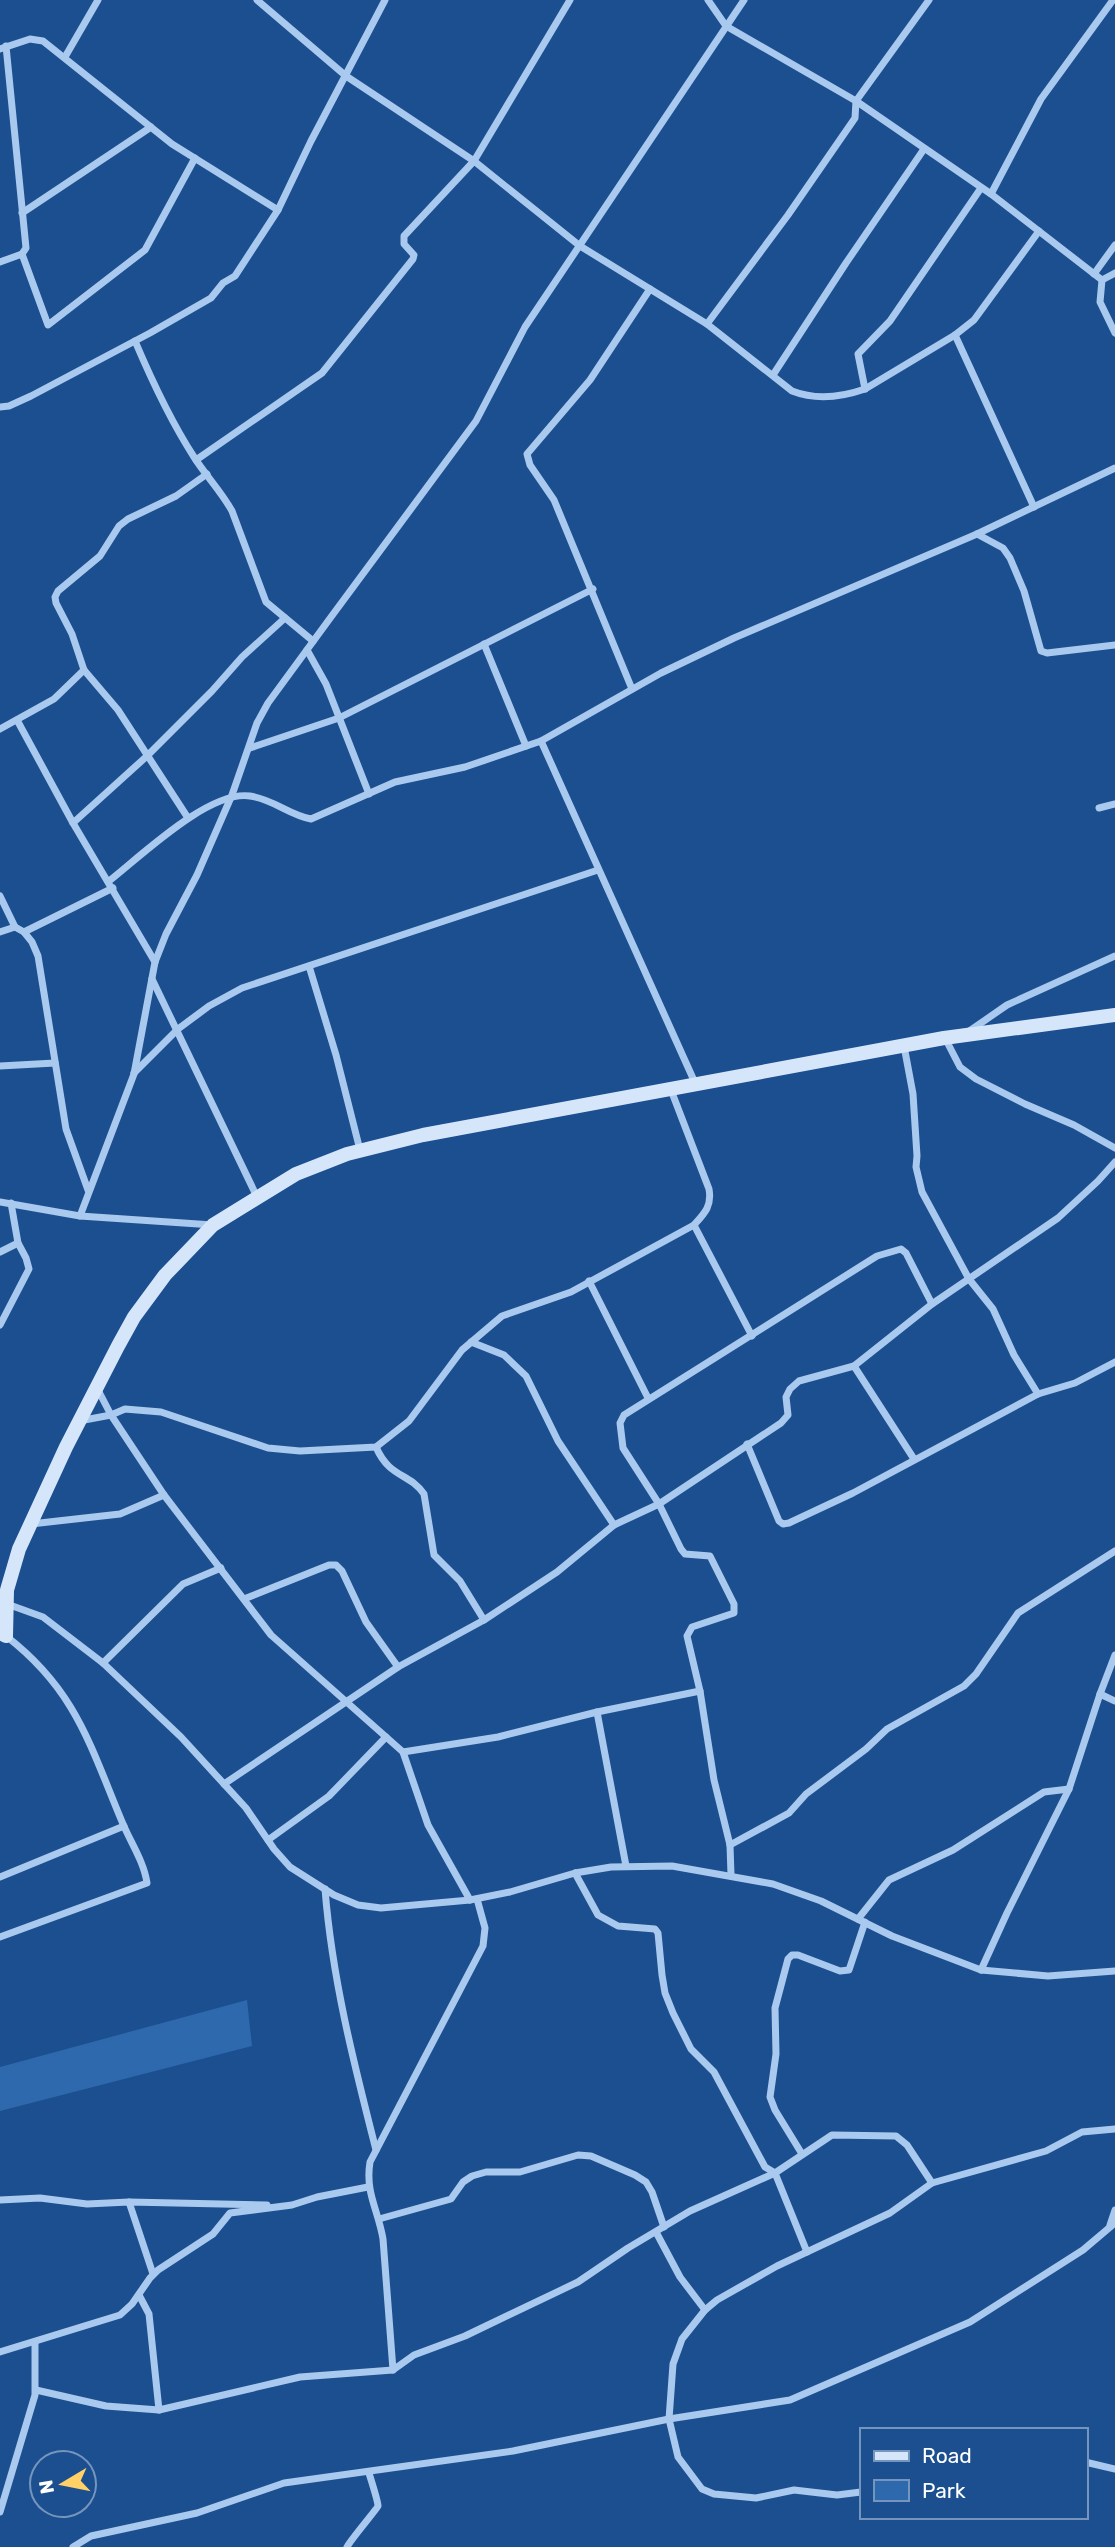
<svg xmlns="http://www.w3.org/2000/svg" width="1115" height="2547" font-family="Rubik,sans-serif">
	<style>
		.green { fill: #2e69ad }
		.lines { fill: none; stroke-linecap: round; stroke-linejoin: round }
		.street { stroke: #a9c9ee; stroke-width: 7 }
		.secondary { stroke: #d6e6fa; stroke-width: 14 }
	</style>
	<rect width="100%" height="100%" fill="#1b4f8f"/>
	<path class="green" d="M 247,2000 L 252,2046 L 0,2111 L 0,2067 Z"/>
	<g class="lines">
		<g class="street">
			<path d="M 257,0 L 346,76 L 474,161 L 580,246 L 707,324 L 792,391 C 815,400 842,397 865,389 L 955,335 L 974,320 L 1039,231"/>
			<path d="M 708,0 L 726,26 L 856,101 L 991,194 L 1102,280"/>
			<path d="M 0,49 L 30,39 L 43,41 L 172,144 L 278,210"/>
			<path d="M 65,57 L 98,0"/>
			<path d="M 991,194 L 1041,99 L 1113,0"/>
			<path d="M 22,213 L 151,127"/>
			<path d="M 22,254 L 48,325 L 145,250 L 195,158"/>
			<path d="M 0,262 L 22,254 L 26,248 L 6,46"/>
			<path d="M 1094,274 L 1115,245"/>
			<path d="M 1102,280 L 1100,302 L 1115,333"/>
			<path d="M 1102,280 L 1115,273"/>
			<path d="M 707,324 L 788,215 L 855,118 L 856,101 L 929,0"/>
			<path d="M 955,335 L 1034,507"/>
			<path d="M 135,341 C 152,381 170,420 194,457 C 206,476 221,491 232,511 L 266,602 L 313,641"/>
			<path d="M 773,375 L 846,263 L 924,149"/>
			<path d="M 865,389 L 858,354 L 890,321 L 981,188"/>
			<path d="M 0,407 L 9,406 L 31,396 L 150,333 L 211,298 L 223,283 L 235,276 L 278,210 L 311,141 L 385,0"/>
			<path d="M 196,460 L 322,373 L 413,259 L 414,255 L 404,244 L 404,236 L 474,161 L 570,0"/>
			<path d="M 977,534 L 1003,548 L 1010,558 L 1024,591 L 1041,651 L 1047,653 L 1115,645"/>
			<path d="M 484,644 L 526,746"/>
			<path d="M 307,650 L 326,684 L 369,794"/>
			<path d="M 632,689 L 554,500 L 530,465 L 527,454 L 590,380 L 650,289"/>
			<path d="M 17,720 L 73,823 L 155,962"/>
			<path d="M 0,729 L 54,699 L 84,670"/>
			<path d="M 541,741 L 696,1085"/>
			<path d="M 250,748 L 339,718 L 593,589"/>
			<path d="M 1099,808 L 1115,804"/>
			<path d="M 188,818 L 118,710 L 84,670 L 72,634 L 56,603 L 55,597 L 58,591 L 100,556 L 119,526 L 128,519 L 176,496 L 207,474"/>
			<path d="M 73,823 L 147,756 L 212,691 L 242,657 L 285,618"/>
			<path d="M 109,881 C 141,856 209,790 250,796 C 273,799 289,815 311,819 L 395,782 L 465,767 L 541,741 L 661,673 L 734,638 L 977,534 L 1115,468"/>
			<path d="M 0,896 L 15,927 L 24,932 L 32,942 L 38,956 L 66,1129 L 88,1190"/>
			<path d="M 0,932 L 15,927"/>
			<path d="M 24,932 L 113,888"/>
			<path d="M 309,966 L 336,1055 L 360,1150"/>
			<path d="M 152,979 L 257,1197"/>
			<path d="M 968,1032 L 1007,1005 L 1115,956"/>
			<path d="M 945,1038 L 960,1067 L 976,1079 L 1025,1104 L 1074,1125 L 1115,1148"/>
			<path d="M 904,1046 L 913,1094 L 917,1156 L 916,1167 L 922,1192 L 969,1279 L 993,1309 L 1014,1355 L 1038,1394"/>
			<path d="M 0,1066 L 55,1063"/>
			<path d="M 134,1073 L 178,1029 L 209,1006 L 242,988 L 598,870"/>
			<path d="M 0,1202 L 80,1216 L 213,1225"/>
			<path d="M 80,1216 L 134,1074 L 155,962 L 166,934 L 197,875 L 232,795 L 257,723 L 268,703 L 331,617 L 476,421 L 525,327 L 744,0"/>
			<path d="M 694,1225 L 752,1336"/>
			<path d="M 0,1252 L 18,1243"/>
			<path d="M 589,1281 L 648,1398"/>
			<path d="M 0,1325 L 29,1269 L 26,1258 L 18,1243 L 11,1203"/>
			<path d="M 471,1342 L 504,1355 L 526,1376 L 558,1441 L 614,1525"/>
			<path d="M 854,1366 L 914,1459"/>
			<path d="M 97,1388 L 111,1415 L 164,1495 L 271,1635 L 403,1752 L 428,1825 L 470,1900"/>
			<path d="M 79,1421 L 111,1415 L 125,1409 L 161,1412 L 268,1448 L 300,1451 L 376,1447 L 409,1421 L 462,1350 L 502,1316 L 571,1292 L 694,1225 C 705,1213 712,1206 709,1189 L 671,1090"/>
			<path d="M 747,1444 L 779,1521 L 783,1524 L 789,1523 L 853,1493 L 1038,1394 L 1075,1383 L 1115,1362"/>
			<path d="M 376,1447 C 390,1479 409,1472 424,1494 L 434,1555 L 460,1581 L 484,1620"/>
			<path d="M 31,1524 L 120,1514 L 164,1495"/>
			<path d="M 244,1599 L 329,1565 L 336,1565 L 342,1571 L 366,1622 L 398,1667"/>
			<path d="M 7,1604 L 43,1617 L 103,1663 L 181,1737 L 246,1808 L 274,1849 L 290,1867 L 334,1895 L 358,1905 L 381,1908 L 470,1900 L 510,1892 L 575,1873 L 611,1867 L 672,1866 L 773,1884 L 821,1901 L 892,1936 L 981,1970 L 1048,1976 L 1115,1971"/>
			<path d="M 103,1663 L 183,1584 L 221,1568"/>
			<path d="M 1100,1694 L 1115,1701"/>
			<path d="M 597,1712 L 626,1866"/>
			<path d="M 403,1752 L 498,1737 L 597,1712 L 700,1691"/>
			<path d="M 224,1784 L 398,1667 L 484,1620 L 557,1572 L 614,1525 L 659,1504 L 781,1423 L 788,1415 L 786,1397 L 790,1389 L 799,1381 L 854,1366 L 932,1304 L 1058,1218 L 1098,1181 L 1115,1162"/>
			<path d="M 268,1840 L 329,1796 L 386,1737"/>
			<path d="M 730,1845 L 789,1813 L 806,1794 L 866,1749 L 887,1729 L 964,1686 L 976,1674 L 1018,1613 L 1115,1551"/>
			<path d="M 575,1873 L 598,1915 L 618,1926 L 655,1929 L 658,1933 L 662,1975 L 665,1993 L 673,2013 L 691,2049 L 714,2072 L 765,2167 L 775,2173 L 807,2252"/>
			<path d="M 731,1875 L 730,1845 L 714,1780 L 700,1691 L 687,1636 L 692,1627 L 734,1613 L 734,1604 L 710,1556 L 685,1554 L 681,1549 L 659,1504 L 623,1448 L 620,1423 L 624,1415 L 877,1256 L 901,1249 L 906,1253 L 932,1304"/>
			<path d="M 0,1877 L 124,1826"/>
			<path d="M 325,1889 C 332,1978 354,2064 376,2150"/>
			<path d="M 858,1919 L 889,1880 L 953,1850 L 1044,1792 L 1069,1789"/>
			<path d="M 0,1937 L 147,1883 C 144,1862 131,1843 123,1824 C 90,1746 77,1691 6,1636"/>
			<path d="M 981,1970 L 1007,1913 L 1069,1789 L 1100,1694 L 1115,1655"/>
			<path d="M 802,2154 L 775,2110 L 770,2097 L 776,2054 L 775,2008 L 788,1959 L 792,1955 L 798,1955 L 840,1971 L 849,1970 L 865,1922"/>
			<path d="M 0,2200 L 40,2198 L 87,2204 L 129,2202 L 267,2205"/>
			<path d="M 129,2202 L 153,2274"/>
			<path d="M 379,2219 L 451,2199 L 463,2182 L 472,2176 L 486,2172 L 520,2172 L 578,2155 L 591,2156 L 635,2175 L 646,2182 L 652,2192 L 664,2227"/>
			<path d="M 1110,2225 L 1115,2210"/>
			<path d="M 656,2232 L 680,2277 L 705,2310"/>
			<path d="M 139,2295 L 149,2314 L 159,2410"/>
			<path d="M 0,2352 L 120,2315 L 132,2304 L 150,2278 L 158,2270 L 213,2234 L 230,2213 L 292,2205 L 317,2197 L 368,2187"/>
			<path d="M 393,2370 L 383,2239 C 378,2209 365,2193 370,2162 L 483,1946 L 485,1928 L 477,1899"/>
			<path d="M 36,2390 L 106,2406 L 159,2410 L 300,2377 L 393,2370 L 414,2355 L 465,2336 L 578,2282 L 628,2248 L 690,2211 L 775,2173 L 832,2135 L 896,2136 L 907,2145 L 932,2183"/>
			<path d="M 1085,2462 L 1115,2469"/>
			<path d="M 861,2492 L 837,2495 L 794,2490 L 756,2498 L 714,2494 L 702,2489 L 678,2457 L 669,2419 L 673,2364 L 682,2339 L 705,2310 L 717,2300 L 777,2266 L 890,2213 L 932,2183 L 1046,2151 L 1082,2132 L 1115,2129"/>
			<path d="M 0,2512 L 35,2395 L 35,2343"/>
			<path d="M 73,2547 L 91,2536 L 197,2513 L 284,2483 L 513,2451 L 669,2419 L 790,2400 L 970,2322 L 1083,2250 L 1115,2223"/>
			<path d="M 347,2547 C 351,2539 377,2509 378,2506 C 378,2501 371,2480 369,2473"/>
		</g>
		<path class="secondary" d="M 0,1633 L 6,1636 L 7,1590 L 19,1549 L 66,1447 L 118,1346 L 134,1317 L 165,1275 L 213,1225 L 296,1174 L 347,1154 L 423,1135 L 944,1038 L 1115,1015"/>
	</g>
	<rect x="860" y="2428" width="228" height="91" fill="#1b4f8f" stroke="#7695bc" stroke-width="2"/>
	<rect x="874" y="2451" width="35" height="10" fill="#d6e6fa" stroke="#7695bc" stroke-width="2"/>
	<text x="922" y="2463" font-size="21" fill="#ffffff">Road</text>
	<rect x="874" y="2480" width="35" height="21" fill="#2e69ad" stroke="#7695bc" stroke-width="2"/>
	<text x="922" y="2498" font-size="21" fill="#ffffff">Park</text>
	<g transform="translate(63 2484) rotate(260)"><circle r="33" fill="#1b4f8f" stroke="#7695bc" stroke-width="2"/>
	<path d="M0-5L12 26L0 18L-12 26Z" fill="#ffd166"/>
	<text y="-10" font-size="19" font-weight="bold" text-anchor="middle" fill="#ffffff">N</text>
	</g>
</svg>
